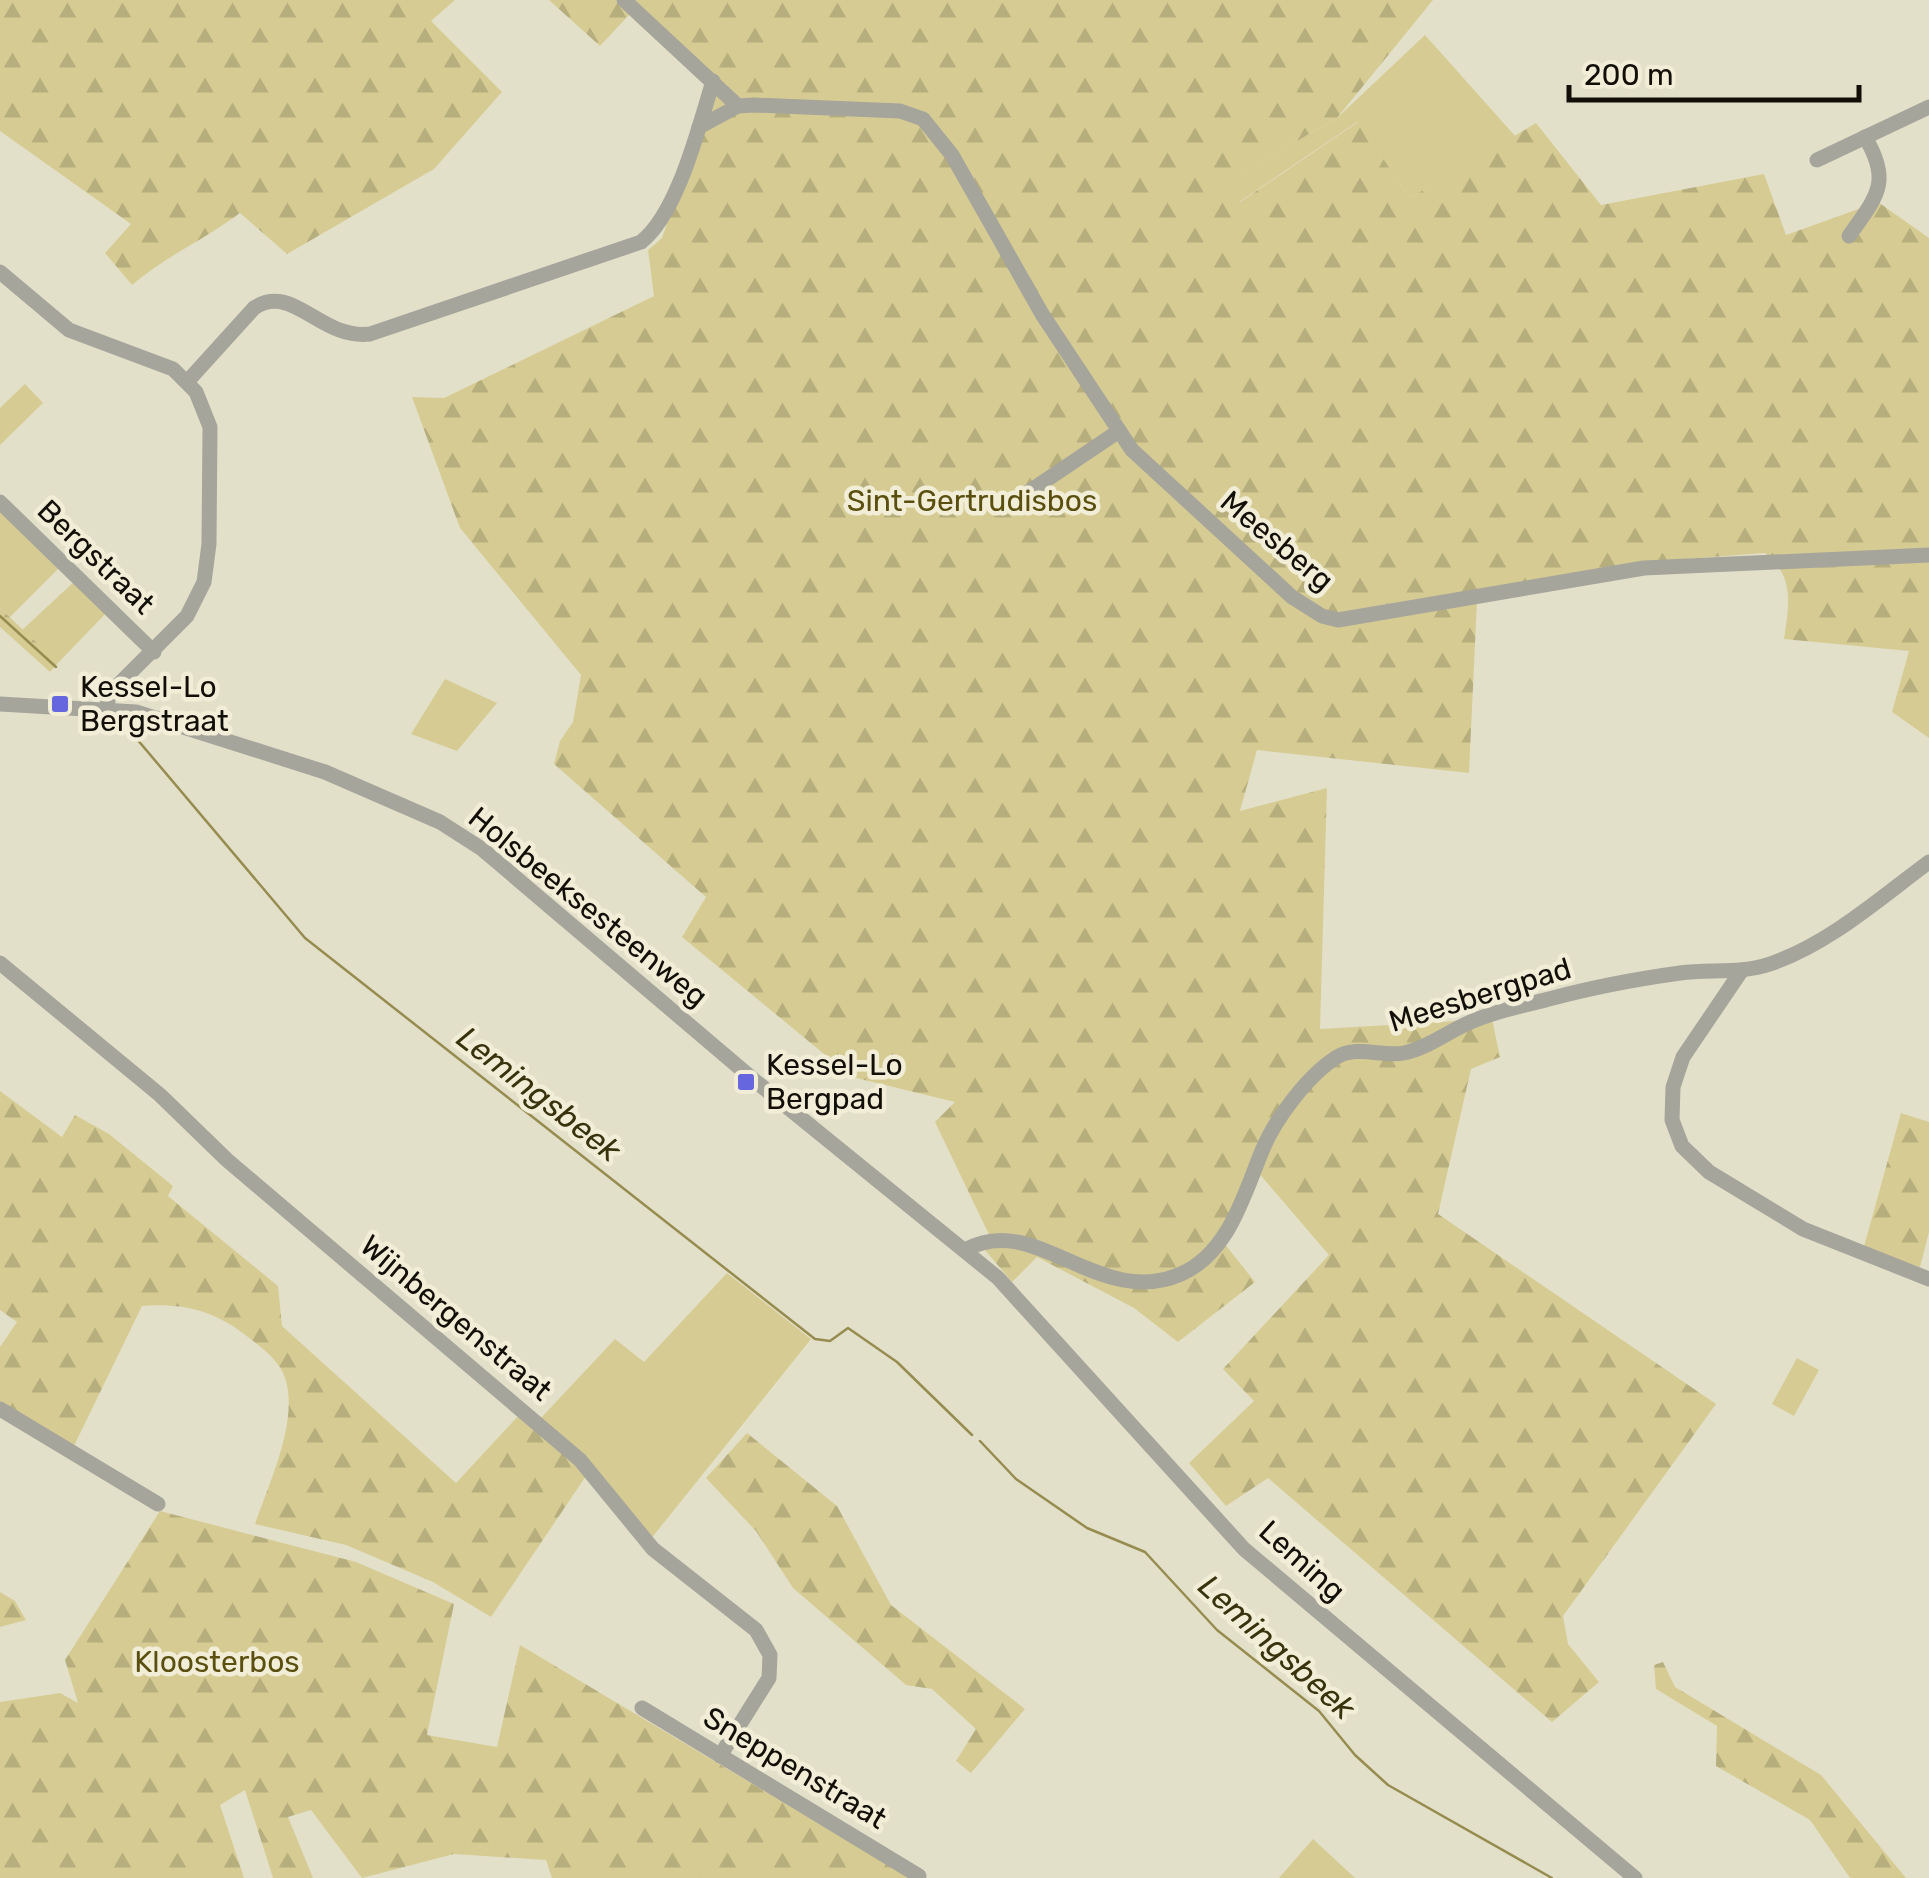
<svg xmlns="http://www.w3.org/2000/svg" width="1929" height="1878" font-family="Rubik,sans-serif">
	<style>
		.green { fill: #d6cc93 }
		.forest { fill: url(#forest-firs) }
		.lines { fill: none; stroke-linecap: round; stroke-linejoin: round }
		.stream { stroke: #978c50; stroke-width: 2.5 }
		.minor { stroke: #a6a59b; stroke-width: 15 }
		.poi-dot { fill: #6666df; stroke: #f1edd7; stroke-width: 4 }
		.labels { text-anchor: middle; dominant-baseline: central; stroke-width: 9; stroke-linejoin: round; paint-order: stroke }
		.park-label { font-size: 30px; fill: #5a4f0f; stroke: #f1edd7 }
		.street-label { font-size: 30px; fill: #110f08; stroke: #f1edd7 }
		.poi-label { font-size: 30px; fill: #110f08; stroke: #f1edd7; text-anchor: start }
		.water-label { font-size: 32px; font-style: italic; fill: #38320d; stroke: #f1edd7 }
	</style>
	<defs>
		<pattern id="forest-firs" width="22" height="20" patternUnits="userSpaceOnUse" patternTransform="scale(2.5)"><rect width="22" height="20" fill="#d6cc93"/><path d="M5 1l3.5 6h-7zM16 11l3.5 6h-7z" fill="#b7ae7d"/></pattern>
	</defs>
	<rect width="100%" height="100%" fill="#e3e0ca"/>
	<g class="green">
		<path d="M 1425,35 L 1516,137 L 1410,198 L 1357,122 L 1239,202 L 1211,190 L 1337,118 Z"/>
		<path d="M 25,384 L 43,403 L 0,445 L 0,408 Z"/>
		<path d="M 0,505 L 61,566 L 10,617 L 0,608 Z"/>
		<path d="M 76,580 L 109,610 L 58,663 L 21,631 Z"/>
		<path d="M 445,679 L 497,703 L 457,751 L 411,734 Z"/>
		<path d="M 727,1273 L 811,1339 L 650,1540 L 540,1419 L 615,1339 L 644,1362 Z"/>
		<path d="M 1797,1358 L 1819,1370 L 1794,1416 L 1772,1404 Z"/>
		<path d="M 1313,1839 L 1355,1878 L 1279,1878 Z"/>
	</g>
	<g class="forest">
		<path d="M 0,0 L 455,0 L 431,21 L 502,92 L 434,169 L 287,254 L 240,213 C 204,240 166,256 132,285 L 105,253 L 131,224 L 0,131 Z"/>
		<path d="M 549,0 L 1433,0 L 1337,118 L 1212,190 L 1240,202 L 1358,122 L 1410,198 L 1536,123 L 1601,205 L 1764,174 L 1786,235 L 1878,202 L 1929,238 L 1929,738 L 1892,712 L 1909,651 L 1784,639 C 1789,604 1795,577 1765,553 L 1633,563 L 1477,601 L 1469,773 L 1257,750 L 1240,811 L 1327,788 L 1320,1029 L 1492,1019 L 1500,1057 L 1471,1069 L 1438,1214 L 1716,1404 L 1563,1616 L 1568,1644 L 1599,1682 L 1552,1722 L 1268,1478 L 1226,1506 L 1189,1463 L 1254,1401 L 1223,1369 L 1329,1255 L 1250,1163 L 1220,1238 L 1255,1282 L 1178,1342 L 1134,1308 L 1037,1257 L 1012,1282 L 985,1250 L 994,1245 L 935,1122 L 955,1102 L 852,1077 L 682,937 L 706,897 L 554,764 L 560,741 L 573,722 L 581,675 L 460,528 L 412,397 L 444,398 L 654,296 L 648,250 L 662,238 L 713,91 L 629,15 L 600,46 Z"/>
		<path d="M 0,608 L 58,663 L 50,672 L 0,627 Z"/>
		<path d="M 0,1091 L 62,1137 L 75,1115 L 109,1134 L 173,1186 L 168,1196 L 278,1286 L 282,1326 L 456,1483 L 521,1413 L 588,1473 L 491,1617 L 433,1582 L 346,1545 L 255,1524 C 269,1483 302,1415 283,1373 C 275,1356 258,1345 244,1334 C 212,1310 182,1303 142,1306 L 73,1448 L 0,1403 L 0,1347 L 17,1322 L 0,1310 Z"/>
		<path d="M 1901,1113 L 1929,1122 L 1929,1232 L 1920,1267 L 1863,1250 Z"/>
		<path d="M 747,1433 L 837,1506 L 891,1605 L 1025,1709 L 971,1773 L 956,1761 L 976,1729 L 932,1689 L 906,1685 L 793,1588 L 756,1531 L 706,1478 Z"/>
		<path d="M 160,1511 L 356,1562 L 454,1604 L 427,1735 L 497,1747 L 520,1645 L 910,1878 L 552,1878 L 546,1860 L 454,1854 L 362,1878 L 311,1810 L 288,1817 L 313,1878 L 273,1878 L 245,1790 L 220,1805 L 244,1878 L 0,1878 L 0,1702 L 60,1693 L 78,1703 L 65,1660 Z"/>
		<path d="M 0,1592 L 15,1601 L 26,1620 L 0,1627 Z"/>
		<path d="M 1663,1662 L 1675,1687 L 1821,1775 L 1906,1878 L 1850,1878 L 1810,1820 L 1716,1766 L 1717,1726 L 1656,1689 L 1654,1665 Z"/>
	</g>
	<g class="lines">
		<g class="stream">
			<path d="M 0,616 L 56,667"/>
			<path d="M 120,719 L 305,938 L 815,1339 L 830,1341 L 848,1328 L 897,1362 L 972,1435"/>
			<path d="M 980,1441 L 1016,1479 L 1087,1528 L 1145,1552 L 1217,1630 L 1319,1711 L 1355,1755 L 1388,1785 L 1552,1878"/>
		</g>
		<g class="minor">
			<path d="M 624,0 L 738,106"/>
			<path d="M 699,127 L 738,106 L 754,105 L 900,111 L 923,119 L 952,155 L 1042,314 L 1132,450 L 1292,597 L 1322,616 L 1338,620 L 1644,568 L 1929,555"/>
			<path d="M 1817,160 L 1929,107"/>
			<path d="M 1849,236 C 1877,196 1892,182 1865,137"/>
			<path d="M 0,272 L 69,330 L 173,369 L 196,392 L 210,427 L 209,544 L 204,582 L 187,616 L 109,694 L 107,707"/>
			<path d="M 187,382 L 254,308 C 293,282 320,340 370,334 L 641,242 C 678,213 699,126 713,81"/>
			<path d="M 1021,497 L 1119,431"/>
			<path d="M 0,502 L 154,652"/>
			<path d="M 0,704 L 136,712 L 325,772 L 440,822 L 482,849 L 754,1080 L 998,1278 L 1244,1549 L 1635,1878"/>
			<path d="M 0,963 L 160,1095 L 227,1160 L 580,1460 L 653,1549 L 756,1630 L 770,1655 L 769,1678 L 720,1756"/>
			<path d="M 1742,970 L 1683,1057 L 1673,1087 L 1672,1120 L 1682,1146 L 1709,1172 L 1803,1229 L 1929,1279"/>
			<path d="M 965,1250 C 1035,1210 1098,1310 1181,1274 C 1229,1253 1244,1194 1262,1151 C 1275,1119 1308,1075 1337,1057 C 1357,1045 1383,1057 1404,1053 C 1428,1048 1450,1030 1473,1021 C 1498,1010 1527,1005 1553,998 C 1594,987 1637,979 1680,973 C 1710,969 1741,974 1770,964 C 1829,944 1880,898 1929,862"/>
			<path d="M 0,1409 L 158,1504"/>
			<path d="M 642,1708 L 919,1876"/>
		</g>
	</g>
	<g class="poi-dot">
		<rect x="50" y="694" width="20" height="20" rx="5"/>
		<rect x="736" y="1072" width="20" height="20" rx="5"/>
	</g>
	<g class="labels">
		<g class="park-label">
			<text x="972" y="501">Sint-Gertrudisbos</text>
			<text x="217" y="1662">Kloosterbos</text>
		</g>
		<g class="street-label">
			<text transform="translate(1277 541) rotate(40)">Meesberg</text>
			<text transform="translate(96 557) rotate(44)">Bergstraat</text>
			<text transform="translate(588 907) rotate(39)">Holsbeeksesteenweg</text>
			<text transform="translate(1480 995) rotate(-17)">Meesbergpad</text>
			<text transform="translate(456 1318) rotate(40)">Wijnbergenstraat</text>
			<text transform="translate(1302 1561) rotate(42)">Leming</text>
			<text transform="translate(795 1768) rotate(31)">Sneppenstraat</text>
		</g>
		<g class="poi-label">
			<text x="80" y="687">Kessel-Lo<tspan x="80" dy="34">Bergstraat</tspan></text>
			<text x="766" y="1065">Kessel-Lo<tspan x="766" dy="34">Bergpad</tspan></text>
		</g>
		<g class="water-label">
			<text transform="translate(539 1094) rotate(38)">Lemingsbeek</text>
			<text transform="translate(1277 1647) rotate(42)">Lemingsbeek</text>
		</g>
	</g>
	<path d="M1569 85v15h290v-15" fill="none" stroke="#110f08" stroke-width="5"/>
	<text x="1584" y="85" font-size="30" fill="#110f08" stroke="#f1edd7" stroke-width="8" paint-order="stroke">200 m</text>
</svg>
